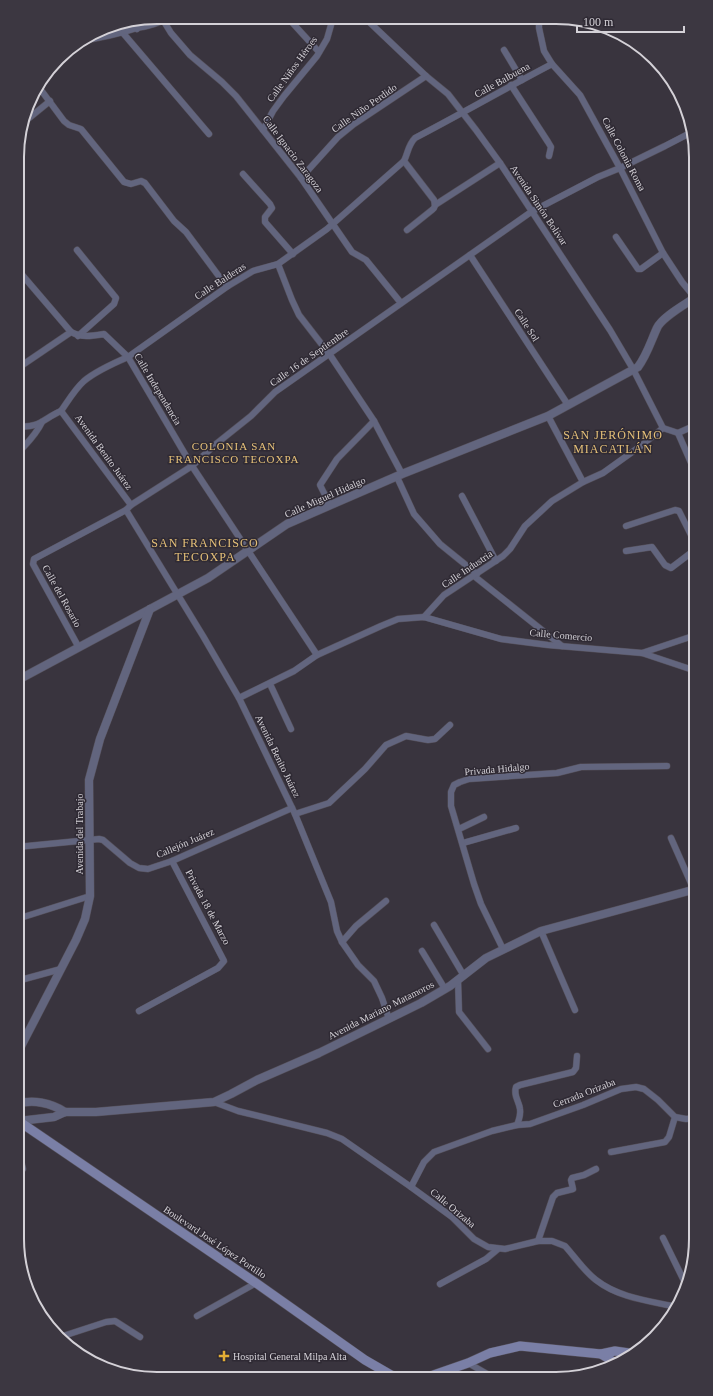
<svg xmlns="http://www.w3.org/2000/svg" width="713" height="1396" font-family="Georgia,serif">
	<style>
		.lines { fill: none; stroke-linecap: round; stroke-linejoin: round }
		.minor-casing { stroke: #55505a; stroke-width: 7 }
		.tertiary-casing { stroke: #55505a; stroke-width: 9 }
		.secondary-casing { stroke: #55505a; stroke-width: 10 }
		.minor { stroke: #62657e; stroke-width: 6 }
		.tertiary { stroke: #62657e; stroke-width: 8 }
		.secondary { stroke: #7a7fa6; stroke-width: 9 }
		.poi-dot { fill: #e3ae35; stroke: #2f2a34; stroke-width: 1.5 }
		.labels { text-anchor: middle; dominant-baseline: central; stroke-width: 3; stroke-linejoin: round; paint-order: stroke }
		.street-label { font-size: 10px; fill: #d4d1d7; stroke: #2f2a34 }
		.poi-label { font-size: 10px; fill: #d4d1d7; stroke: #2f2a34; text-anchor: start }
		.neighbourhood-label { font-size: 11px; letter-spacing: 1px; fill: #e5c078; stroke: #2f2a34 }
		.quarter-label { font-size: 12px; letter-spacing: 1px; fill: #e5c078; stroke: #2f2a34 }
		.rim { fill: none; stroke: #d4d1d7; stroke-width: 2 }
	</style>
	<rect width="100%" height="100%" fill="#39343e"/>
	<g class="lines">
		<g class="minor-casing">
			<g id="minor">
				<path d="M 288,18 L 319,52"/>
				<path d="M 365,18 L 426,76 L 448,94 L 476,130 L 500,163 L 610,330 L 633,369 L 663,428"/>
				<path d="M 539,19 L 539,28 L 544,51 L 552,64 L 580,95 L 620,168 L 663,253 L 682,282 L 696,299"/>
				<path d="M 163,20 L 171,33 L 190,55 L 222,82 L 236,96 L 301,178 L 352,252 L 366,260 L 401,303"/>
				<path d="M 132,22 L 137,29"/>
				<path d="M 123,33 L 209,134"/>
				<path d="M 81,41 C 100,38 119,34 137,28 C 147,26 159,24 167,17"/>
				<path d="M 504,50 L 522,80"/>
				<path d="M 511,85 L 548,142 L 551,147 L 549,156"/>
				<path d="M 38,86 L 64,121 L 69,125 L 81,129 L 124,182 L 131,184 L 141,181 L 145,183 L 174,221 L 186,232 L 218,275 L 228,286"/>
				<path d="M 23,123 L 50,101"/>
				<path d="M 263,130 L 273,111 L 284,96 L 317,56 L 327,39 L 333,18"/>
				<path d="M 404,161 L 434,200 C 435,205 436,207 432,210 L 407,230"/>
				<path d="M 243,174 L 270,204 L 272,208 L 265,217 L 265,222 L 293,254"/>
				<path d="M 301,178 L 338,137 L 354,124 L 426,76"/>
				<path d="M 435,205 L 500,163"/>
				<path d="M 616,237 L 638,269 L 641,269 L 663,253"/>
				<path d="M 77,250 L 116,298 L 114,304 L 78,336"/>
				<path d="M 470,255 L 568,405"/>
				<path d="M 278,264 L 292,300 L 299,315 L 330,355 L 374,421 L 402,474"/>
				<path d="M 18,270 L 71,332 C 82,338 92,336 104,334 L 128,357 L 192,466 L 317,655"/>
				<path d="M 18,368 L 71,332"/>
				<path d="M 61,411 C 68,401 75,389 84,381 C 96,371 114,363 128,357 L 228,286 L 253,271 L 278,264 L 327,229 L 404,161 C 408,153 408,145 415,138 C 461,114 506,88 552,64"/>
				<path d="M 61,411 L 131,505"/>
				<path d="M 548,416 L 583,482"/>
				<path d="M 18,426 C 39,429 44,418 61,411"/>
				<path d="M 678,433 L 696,474"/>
				<path d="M 18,453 C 27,443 36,435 42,422"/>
				<path d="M 397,477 L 414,514 L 440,544 L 477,574"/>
				<path d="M 462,496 L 496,561"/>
				<path d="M 330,505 L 320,485 L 337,459 L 374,421"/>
				<path d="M 126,510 L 203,636 L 239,698 L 295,814 L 331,902 L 337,931 L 342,942 L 358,965 L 374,981 L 382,998 L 389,1019"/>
				<path d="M 626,526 L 675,510 L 679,511 L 696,545"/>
				<path d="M 626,551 L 652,547 L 665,565 L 671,568 L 696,549"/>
				<path d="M 474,576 L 562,646"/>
				<path d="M 424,617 L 444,595 L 503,556 L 510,549 L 525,526 L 552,501 L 583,482 L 603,473 L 642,445 L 663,428 L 678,433 L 696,425"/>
				<path d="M 78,646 L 33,564 L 34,559 L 126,510 L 131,505 L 192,466 L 216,444 L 251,416 L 275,392 L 531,212 L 598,177 L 620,168 L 665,146 L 692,132"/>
				<path d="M 642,653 L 696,635"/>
				<path d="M 270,684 L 291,729"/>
				<path d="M 239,698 L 294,671 L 317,655 L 381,626 L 398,619 L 424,617 L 501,639 L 548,645 L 642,653 L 696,671"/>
				<path d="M 295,814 L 329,803 L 365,769 L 386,745 L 406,736 L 428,740 L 435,739 L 450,725"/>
				<path d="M 459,829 L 484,817"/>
				<path d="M 671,838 L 694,890"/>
				<path d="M 463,843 L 516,828"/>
				<path d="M 17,847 L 99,839 L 103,840 L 130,863 L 139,868 L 148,869 L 172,861 L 292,808"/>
				<path d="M 17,919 L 90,896"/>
				<path d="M 434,925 L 464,976"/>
				<path d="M 541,931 L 575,1010"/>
				<path d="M 342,942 L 356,926 L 386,901"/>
				<path d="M 503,949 L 481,904 L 474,884 L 451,806 L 451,792 L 454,785 L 460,782 L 469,779 L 557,773 L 581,767 L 667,766"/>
				<path d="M 422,951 L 445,989"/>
				<path d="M 458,980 L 459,1012 L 488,1049"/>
				<path d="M 17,981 L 61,969"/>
				<path d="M 139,1011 L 218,968 L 224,961 L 172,861"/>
				<path d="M 214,1102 L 238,1111 L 327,1133 L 342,1139 L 411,1187 L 452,1217 L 474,1239 L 488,1247 L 505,1249 L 538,1241 L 552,1241 L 565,1246 C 575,1257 584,1271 596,1280 C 619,1298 650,1301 677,1307"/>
				<path d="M 517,1125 C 519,1120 521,1115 520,1109 C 519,1101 513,1095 516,1087 L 520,1085 L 573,1072 L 576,1068 L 577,1056"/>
				<path d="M 611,1152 L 665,1142 L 669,1137 L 675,1117"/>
				<path d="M 17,1175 L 23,1169 L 17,1144"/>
				<path d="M 411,1187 L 424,1162 L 434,1152 L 492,1131 L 517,1125 L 530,1124 L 583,1105 L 621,1089 L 636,1087 L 644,1089 L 658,1100 L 675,1117 L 686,1119 L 696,1118"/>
				<path d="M 663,1238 L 687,1287"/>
				<path d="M 538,1241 L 553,1197 L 557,1193 L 573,1189 L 571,1180 L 572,1178 L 584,1175 L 596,1169"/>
				<path d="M 440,1284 L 486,1259 L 498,1249"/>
				<path d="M 197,1316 L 256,1283"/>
				<path d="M 60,1337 L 106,1322 L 115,1321 L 140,1337"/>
				<path d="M 468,1363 L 496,1379"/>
			</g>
		</g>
		<g class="tertiary-casing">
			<g id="tertiary">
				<path d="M 18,680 L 208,578 L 287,524 L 402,474 L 548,416 L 638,367 C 647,355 651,341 657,328 C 662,317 686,304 696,297"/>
				<path d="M 17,1054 L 76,940 L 85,919 L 90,896 L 89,780 L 100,739 L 150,609"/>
				<path d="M 17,1104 C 33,1099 51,1103 65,1112"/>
				<path d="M 19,1121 L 54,1117 L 65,1112 L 96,1112 L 214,1102 L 231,1094 L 257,1080 L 319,1053 L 421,1003 L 450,986 L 486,958 L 541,931 L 696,889"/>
			</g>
		</g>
		<g class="secondary-casing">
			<g id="secondary">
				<path d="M 17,1120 L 256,1283 L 365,1360 L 391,1375 L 401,1379"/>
				<path d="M 601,1354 L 617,1364"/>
				<path d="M 422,1379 L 468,1363 L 490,1353 L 520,1346 L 601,1354 L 615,1351 L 636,1354"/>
			</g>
		</g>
		<use href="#minor" class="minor"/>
		<use href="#tertiary" class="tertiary"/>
		<use href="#secondary" class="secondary"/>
	</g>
	<path class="poi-dot" d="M222 1350h4v4h4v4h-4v4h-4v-4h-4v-4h4z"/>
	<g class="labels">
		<g class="street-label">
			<text transform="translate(292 69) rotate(-54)">Calle Niños Héroes</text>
			<text transform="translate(502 80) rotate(-29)">Calle Balbuena</text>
			<text transform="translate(364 108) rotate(-35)">Calle Niño Perdido</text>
			<text transform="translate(293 154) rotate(53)">Calle Ignacio Zaragoza</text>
			<text transform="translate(624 154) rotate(62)">Calle Colonia Roma</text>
			<text transform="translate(539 205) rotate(56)">Avenida Simón Bolívar</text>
			<text transform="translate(220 281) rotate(-33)">Calle Balderas</text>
			<text transform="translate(527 325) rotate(57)">Calle Sol</text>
			<text transform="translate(309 357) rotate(-35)">Calle 16 de Septiembre</text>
			<text transform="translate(158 389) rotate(59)">Calle Independencia</text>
			<text transform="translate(104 452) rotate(54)">Avenida Benito Juárez</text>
			<text transform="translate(325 497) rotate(-24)">Calle Miguel Hidalgo</text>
			<text transform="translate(467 569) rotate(-34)">Calle Industria</text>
			<text transform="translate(62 596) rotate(61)">Calle del Rosario</text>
			<text transform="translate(561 635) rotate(5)">Calle Comercio</text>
			<text transform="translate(278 756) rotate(64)">Avenida Benito Juárez</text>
			<text transform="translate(497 769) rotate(-5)">Privada Hidalgo</text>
			<text transform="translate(79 834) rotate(-90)">Avenida del Trabajo</text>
			<text transform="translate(185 843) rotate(-23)">Callejón Juárez</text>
			<text transform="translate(208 907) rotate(62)">Privada 18 de Marzo</text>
			<text transform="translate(381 1010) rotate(-27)">Avenida Mariano Matamoros</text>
			<text transform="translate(584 1093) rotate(-21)">Cerrada Orizaba</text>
			<text transform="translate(453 1208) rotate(40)">Calle Orizaba</text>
			<text transform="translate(215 1242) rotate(34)">Boulevard José López Portillo</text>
		</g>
		<g class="poi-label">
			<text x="233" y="1356">Hospital General Milpa Alta</text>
		</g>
		<g class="neighbourhood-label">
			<text x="234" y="446">COLONIA SAN<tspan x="234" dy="13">FRANCISCO TECOXPA</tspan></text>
		</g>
		<g class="quarter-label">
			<text x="613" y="435">SAN JERÓNIMO<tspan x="613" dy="14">MIACATLÁN</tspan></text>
			<text x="205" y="543">SAN FRANCISCO<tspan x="205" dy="14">TECOXPA</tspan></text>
		</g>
	</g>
	<path d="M0 0H713V1396H0ZM157 24H556A133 133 0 0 1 689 157V1239A133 133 0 0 1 556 1372H157A133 133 0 0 1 24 1239V157A133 133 0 0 1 157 24Z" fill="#3c3741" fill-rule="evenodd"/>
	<path class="rim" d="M157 24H556A133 133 0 0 1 689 157V1239A133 133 0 0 1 556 1372H157A133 133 0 0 1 24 1239V157A133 133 0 0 1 157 24Z"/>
	<path d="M577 26v6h107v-6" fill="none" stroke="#d4d1d7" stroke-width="2"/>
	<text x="583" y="26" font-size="12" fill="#d4d1d7" stroke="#2f2a34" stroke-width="3" paint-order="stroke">100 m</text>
</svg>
